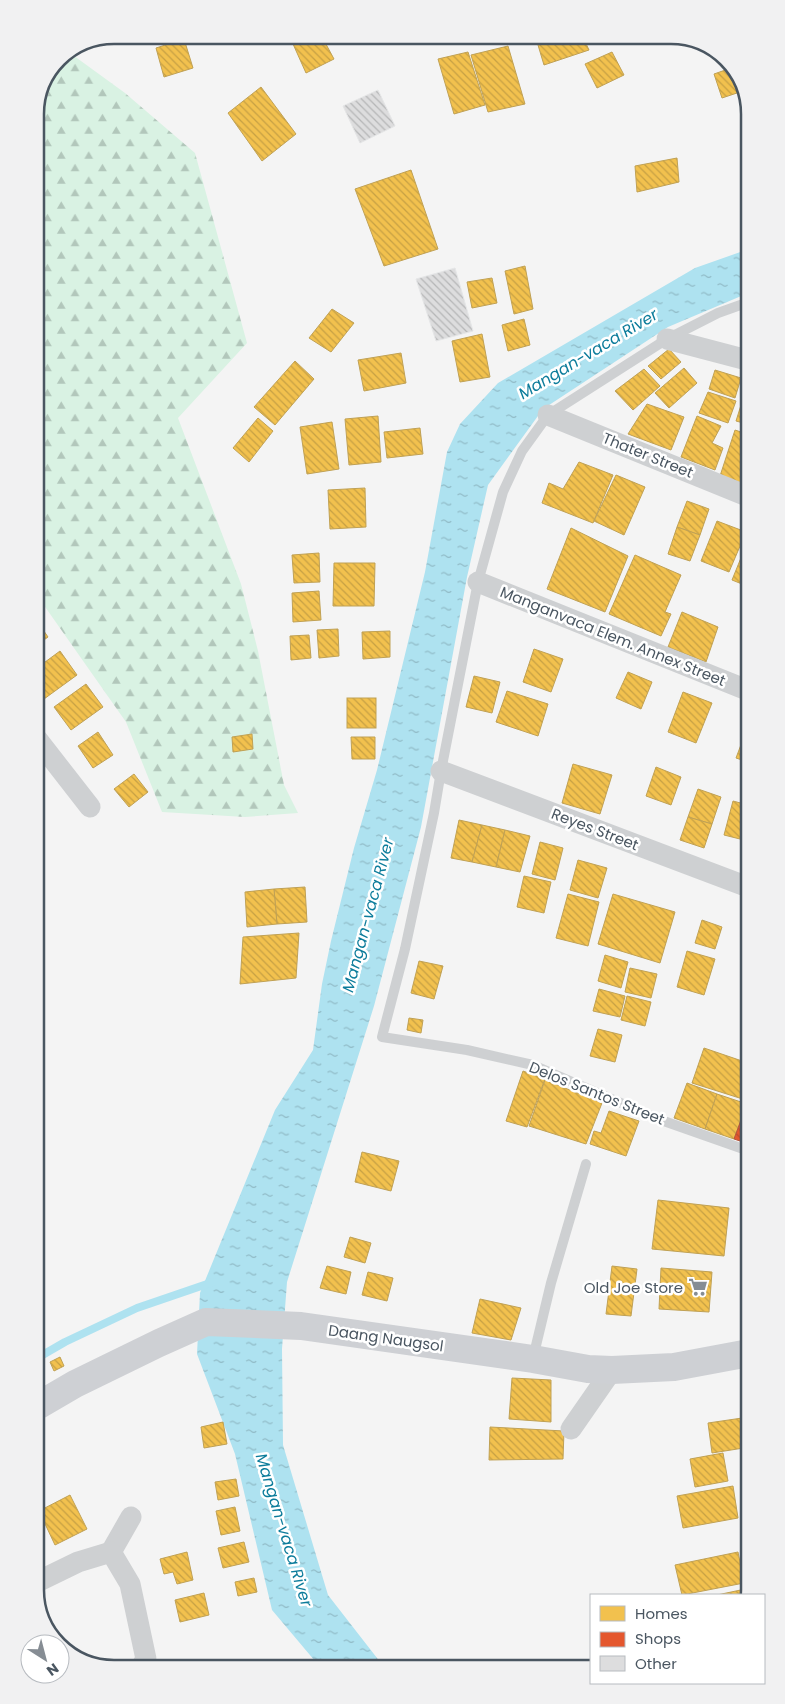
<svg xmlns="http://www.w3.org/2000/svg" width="785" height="1704" font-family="Poppins,sans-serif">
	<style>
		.forest { fill: url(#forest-firs) }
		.water { fill: url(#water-ripples) }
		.homes { fill: url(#homes-back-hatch); stroke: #c0a154 }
		.shops { fill: url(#shops-back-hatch); stroke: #b6573d }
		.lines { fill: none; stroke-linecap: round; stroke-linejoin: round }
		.stream { stroke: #aee2f0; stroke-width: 8 }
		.building { fill: url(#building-back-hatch); stroke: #e5e6e7 }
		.lane { stroke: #ced0d2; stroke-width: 10 }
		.street { stroke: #ced0d2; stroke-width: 21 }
		.secondary { stroke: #ced0d4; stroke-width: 28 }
		.labels { text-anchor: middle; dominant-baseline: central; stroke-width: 5; stroke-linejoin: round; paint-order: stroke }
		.street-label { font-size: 15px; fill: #4a5661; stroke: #fff }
		.poi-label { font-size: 15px; fill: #4a5661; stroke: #fff; text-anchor: end }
		.water-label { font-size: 16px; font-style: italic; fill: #0c7c9b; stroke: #fff }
		.rim { fill: none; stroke: #4a5661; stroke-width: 2.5 }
	</style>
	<defs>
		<pattern id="forest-firs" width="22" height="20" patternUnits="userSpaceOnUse" patternTransform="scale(1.25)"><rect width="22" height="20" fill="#d9f2e3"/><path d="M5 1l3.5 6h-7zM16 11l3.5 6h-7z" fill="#b2c7bb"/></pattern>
		<pattern id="water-ripples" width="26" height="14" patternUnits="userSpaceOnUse" patternTransform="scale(1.25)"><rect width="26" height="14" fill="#aee2f0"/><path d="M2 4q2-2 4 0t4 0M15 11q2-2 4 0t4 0" fill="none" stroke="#90bac6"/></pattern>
		<pattern id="homes-back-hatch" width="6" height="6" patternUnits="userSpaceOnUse" patternTransform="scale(1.25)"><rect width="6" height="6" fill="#f2c14e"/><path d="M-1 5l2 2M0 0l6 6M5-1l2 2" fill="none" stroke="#c6a044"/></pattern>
		<pattern id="shops-back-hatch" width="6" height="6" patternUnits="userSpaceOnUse" patternTransform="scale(1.25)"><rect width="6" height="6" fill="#e4572e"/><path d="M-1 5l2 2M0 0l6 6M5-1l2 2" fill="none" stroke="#bb4b2b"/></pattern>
		<pattern id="building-back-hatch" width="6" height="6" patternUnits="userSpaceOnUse" patternTransform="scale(1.25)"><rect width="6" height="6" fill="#ddddde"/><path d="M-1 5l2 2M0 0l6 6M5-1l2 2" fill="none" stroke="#b5b6b7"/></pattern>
	</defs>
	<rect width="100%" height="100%" fill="#f4f4f4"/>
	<path class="forest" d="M 70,53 L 125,93 L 195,153 L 247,343 L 178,418 L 241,584 L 258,651 L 284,785 L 298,813 L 245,817 L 162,812 L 126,722 L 36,594 L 35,109 L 58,58 Z"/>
	<path class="water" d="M 746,250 L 746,294 L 668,327 L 543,409 L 488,485 L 467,577 L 421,827 L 374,1006 L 287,1282 L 282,1349 L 283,1445 L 328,1595 L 384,1667 L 320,1667 L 272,1610 L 235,1454 L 197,1354 L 200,1293 L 275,1110 L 313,1050 L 322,984 L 331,941 L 354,848 L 377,770 L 425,572 L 447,452 L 460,424 L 498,383 L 695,268 Z"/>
	<g class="homes">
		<path d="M 289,35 L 321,35 L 334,59 L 306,73 Z"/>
		<path d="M 535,35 L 582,35 L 589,50 L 544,65 Z"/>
		<path d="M 184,39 L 193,68 L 164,77 L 156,48 Z"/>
		<path d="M 508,46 L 525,104 L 488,112 L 471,55 Z"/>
		<path d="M 468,52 L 485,105 L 454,114 L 438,59 Z"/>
		<path d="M 612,52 L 624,75 L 597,88 L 585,64 Z"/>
		<path d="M 731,68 L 746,90 L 722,98 L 714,74 Z"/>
		<path d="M 261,87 L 296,134 L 262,161 L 228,113 Z"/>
		<path d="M 677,158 L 679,182 L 637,192 L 635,166 Z"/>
		<path d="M 411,170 L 438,249 L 384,266 L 355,189 Z"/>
		<path d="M 525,266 L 533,309 L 514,314 L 505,271 Z"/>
		<path d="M 492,278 L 497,303 L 472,308 L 467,282 Z"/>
		<path d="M 332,309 L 354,323 L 331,352 L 309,338 Z"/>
		<path d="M 524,319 L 530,345 L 508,351 L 502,325 Z"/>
		<path d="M 482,334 L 490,377 L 460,382 L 452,341 Z"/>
		<path d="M 669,349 L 681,362 L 661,379 L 648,366 Z"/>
		<path d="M 401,353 L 406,383 L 364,391 L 358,360 Z"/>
		<path d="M 295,361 L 314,379 L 275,425 L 254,407 Z"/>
		<path d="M 684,368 L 697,383 L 669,408 L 655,393 Z"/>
		<path d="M 644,369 L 660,386 L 633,410 L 615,391 Z"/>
		<path d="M 715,370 L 741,378 L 735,398 L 709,389 Z"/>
		<path d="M 747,386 L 747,424 L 736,421 Z"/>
		<path d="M 708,392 L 736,401 L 728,423 L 699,413 Z"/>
		<path d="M 647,404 L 684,417 L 671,450 L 628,434 Z"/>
		<path d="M 378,416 L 381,462 L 349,465 L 345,419 Z"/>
		<path d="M 697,416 L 721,426 L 712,443 L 723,448 L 715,470 L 681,457 Z"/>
		<path d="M 258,418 L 273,431 L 249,462 L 233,448 Z"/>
		<path d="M 332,422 L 339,469 L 307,474 L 300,427 Z"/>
		<path d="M 420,428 L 423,454 L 387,458 L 384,432 Z"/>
		<path d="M 735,430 L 747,434 L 747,485 L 720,476 Z"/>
		<path d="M 579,462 L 613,475 L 593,523 L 542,503 L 549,483 L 563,489 Z"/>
		<path d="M 616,475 L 645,487 L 624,535 L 594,521 Z"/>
		<path d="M 365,488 L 366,527 L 330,529 L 328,490 Z"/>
		<path d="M 687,501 L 709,509 L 700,535 L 677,527 Z"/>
		<path d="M 717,521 L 746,532 L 729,572 L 701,561 Z"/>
		<path d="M 677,527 L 700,535 L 690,561 L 668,554 Z"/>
		<path d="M 571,528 L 628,556 L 605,612 L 547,589 Z"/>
		<path d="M 747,543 L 747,586 L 732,580 Z"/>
		<path d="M 319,553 L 320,582 L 294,583 L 292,555 Z"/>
		<path d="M 635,555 L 681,575 L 665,612 L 671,614 L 661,636 L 609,614 Z"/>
		<path d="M 334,563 L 375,563 L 374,606 L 333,606 Z"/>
		<path d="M 319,591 L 321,620 L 293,622 L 292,593 Z"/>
		<path d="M 682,612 L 718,627 L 706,662 L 668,647 Z"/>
		<path d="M 37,621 L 48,637 L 37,645 Z"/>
		<path d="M 338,629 L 339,656 L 319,658 L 317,630 Z"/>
		<path d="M 390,631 L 390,657 L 363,659 L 362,632 Z"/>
		<path d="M 309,635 L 311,658 L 291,660 L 290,636 Z"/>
		<path d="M 534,649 L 563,659 L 551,692 L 523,682 Z"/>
		<path d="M 60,651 L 77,675 L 44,699 L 37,689 L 37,668 Z"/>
		<path d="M 628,672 L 652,682 L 641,709 L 616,698 Z"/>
		<path d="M 474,676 L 500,682 L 492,713 L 466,707 Z"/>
		<path d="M 86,684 L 103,707 L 71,730 L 54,707 Z"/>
		<path d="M 507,691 L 548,704 L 538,736 L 496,722 Z"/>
		<path d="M 683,692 L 712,703 L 696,743 L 668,732 Z"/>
		<rect x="347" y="698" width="29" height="30"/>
		<path d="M 748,726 L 748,762 L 736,758 Z"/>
		<path d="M 98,732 L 113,755 L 93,768 L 78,746 Z"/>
		<path d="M 252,734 L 253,749 L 233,752 L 232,737 Z"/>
		<path d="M 351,737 L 375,737 L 375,759 L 352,759 Z"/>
		<path d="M 573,764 L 612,775 L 600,814 L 562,803 Z"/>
		<path d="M 656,767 L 681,777 L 671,805 L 646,796 Z"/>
		<path d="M 134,774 L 148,792 L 129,807 L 114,789 Z"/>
		<path d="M 698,789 L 721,797 L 712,824 L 688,817 Z"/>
		<path d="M 733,801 L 748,805 L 748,841 L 724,835 Z"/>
		<path d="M 688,817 L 712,824 L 704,848 L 680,840 Z"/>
		<path d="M 459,820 L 482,825 L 472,862 L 451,858 Z"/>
		<path d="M 482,825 L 505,830 L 496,867 L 472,862 Z"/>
		<path d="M 505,830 L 530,836 L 520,872 L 496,867 Z"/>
		<path d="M 540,842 L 563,848 L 555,880 L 532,874 Z"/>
		<path d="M 578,860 L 607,868 L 598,898 L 570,890 Z"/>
		<path d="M 524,876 L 551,882 L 544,913 L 517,907 Z"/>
		<path d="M 305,887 L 307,922 L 277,924 L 274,889 Z"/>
		<path d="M 274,889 L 277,924 L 247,927 L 245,892 Z"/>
		<path d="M 568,894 L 599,902 L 588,946 L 556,938 Z"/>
		<path d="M 613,894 L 675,912 L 660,963 L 598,944 Z"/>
		<path d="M 702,920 L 722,927 L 715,949 L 695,943 Z"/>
		<path d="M 299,933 L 296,978 L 240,984 L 243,937 Z"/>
		<path d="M 687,951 L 715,959 L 704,995 L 677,987 Z"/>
		<path d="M 605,955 L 628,962 L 621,988 L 598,981 Z"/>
		<path d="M 419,961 L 443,966 L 434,999 L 411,993 Z"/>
		<path d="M 630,968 L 657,974 L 651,998 L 625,992 Z"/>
		<path d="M 599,989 L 625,996 L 620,1017 L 593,1011 Z"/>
		<path d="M 627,996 L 651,1002 L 645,1026 L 621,1020 Z"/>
		<path d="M 409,1018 L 423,1020 L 421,1033 L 407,1030 Z"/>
		<path d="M 598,1029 L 622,1035 L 615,1062 L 590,1056 Z"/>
		<path d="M 704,1048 L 748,1063 L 749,1101 L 692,1083 Z"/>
		<path d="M 523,1071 L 545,1079 L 527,1127 L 506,1121 Z"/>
		<path d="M 545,1080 L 602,1103 L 586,1144 L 529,1126 Z"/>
		<path d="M 687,1083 L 717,1094 L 705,1129 L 674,1118 Z"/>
		<path d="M 717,1094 L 747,1104 L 734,1139 L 705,1129 Z"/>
		<path d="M 609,1111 L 639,1121 L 626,1156 L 590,1144 L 594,1131 L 601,1133 Z"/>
		<path d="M 362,1152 L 399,1161 L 391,1191 L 355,1182 Z"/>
		<path d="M 658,1200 L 729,1208 L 724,1256 L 652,1249 Z"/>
		<path d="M 350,1237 L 371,1243 L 365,1263 L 344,1257 Z"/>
		<path d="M 327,1266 L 351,1272 L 346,1294 L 320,1288 Z"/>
		<path d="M 612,1266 L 637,1269 L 631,1316 L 606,1314 Z"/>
		<path d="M 661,1268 L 712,1272 L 709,1312 L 659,1309 Z"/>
		<path d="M 368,1272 L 393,1278 L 387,1301 L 362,1295 Z"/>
		<path d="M 480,1299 L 521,1308 L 511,1340 L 472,1333 Z"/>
		<path d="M 60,1357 L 64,1366 L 54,1371 L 50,1362 Z"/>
		<path d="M 512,1378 L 551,1380 L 551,1422 L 509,1419 Z"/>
		<path d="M 749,1417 L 750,1447 L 712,1453 L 708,1423 Z"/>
		<path d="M 223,1422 L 227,1444 L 204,1448 L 201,1427 Z"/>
		<path d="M 490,1427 L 564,1431 L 563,1459 L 489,1460 Z"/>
		<path d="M 723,1453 L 728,1481 L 695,1487 L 690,1459 Z"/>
		<path d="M 236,1479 L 239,1496 L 218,1500 L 215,1482 Z"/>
		<path d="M 733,1486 L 738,1518 L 683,1528 L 677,1496 Z"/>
		<path d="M 70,1495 L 87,1529 L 55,1545 L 39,1511 Z"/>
		<path d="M 235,1507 L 240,1531 L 221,1535 L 216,1511 Z"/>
		<path d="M 244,1542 L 249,1562 L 223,1568 L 218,1548 Z"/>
		<path d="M 187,1552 L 193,1580 L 177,1584 L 173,1572 L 164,1574 L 160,1559 Z"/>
		<path d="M 738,1552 L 744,1583 L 682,1595 L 675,1565 Z"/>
		<path d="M 254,1578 L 257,1592 L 238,1596 L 235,1582 Z"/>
		<path d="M 750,1588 L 748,1595 L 717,1595 Z"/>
		<path d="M 204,1593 L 209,1615 L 180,1622 L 175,1600 Z"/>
	</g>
	<path class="shops" d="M 747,1104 L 749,1105 L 749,1144 L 734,1139 Z"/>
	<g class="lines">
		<path class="stream" d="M 39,1357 L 65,1342 L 137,1308 L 213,1282"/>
	</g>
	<g class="building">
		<path d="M 378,90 L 395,126 L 360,143 L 343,106 Z"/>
		<path d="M 455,268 L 473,331 L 436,341 L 416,279 Z"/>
	</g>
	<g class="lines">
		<g class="lane">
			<path d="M 746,303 L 718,313 L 667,339 L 548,415 L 522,451 L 503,492 L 478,582 L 441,771 L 434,813 L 405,949 L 382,1037 L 467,1050 L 533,1065 L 658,1119 L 749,1151"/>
			<path d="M 533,1358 L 551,1283 L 586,1164"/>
		</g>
		<g class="street">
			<path d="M 667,339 L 747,360"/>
			<path d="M 548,415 L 747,496"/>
			<path d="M 478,582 L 747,690"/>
			<path d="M 37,739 L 90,807"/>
			<path d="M 441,771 L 748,887"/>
			<path d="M 571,1429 L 612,1370"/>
			<path d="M 111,1552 L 131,1517"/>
			<path d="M 39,1581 L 78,1562 L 111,1552 L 130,1584 L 146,1659 L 140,1669"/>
		</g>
		<path class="secondary" d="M 39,1405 L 75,1384 L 159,1343 L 206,1322 L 301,1326 L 533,1359 L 588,1369 L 612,1370 L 674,1367 L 749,1353"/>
	</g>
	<defs>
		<g id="supermarket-bare" transform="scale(1.5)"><path d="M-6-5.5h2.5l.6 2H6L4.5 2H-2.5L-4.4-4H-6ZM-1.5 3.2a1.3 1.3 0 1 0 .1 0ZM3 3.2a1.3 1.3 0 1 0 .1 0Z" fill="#868d94" stroke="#fff" stroke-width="2.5" paint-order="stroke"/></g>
	</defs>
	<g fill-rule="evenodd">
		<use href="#supermarket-bare" x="698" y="1287"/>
	</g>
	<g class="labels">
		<g class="street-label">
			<text transform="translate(648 455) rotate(22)">Thater Street</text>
			<text transform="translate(613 636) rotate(22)">Manganvaca Elem. Annex Street</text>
			<text transform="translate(595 829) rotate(21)">Reyes Street</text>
			<text transform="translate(597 1093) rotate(22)">Delos Santos Street</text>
			<text transform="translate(386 1338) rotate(8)">Daang Naugsol</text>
		</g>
		<g class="poi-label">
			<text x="683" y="1287">Old Joe Store</text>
		</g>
		<g class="water-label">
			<text transform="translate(588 354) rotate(-31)">Mangan-vaca River</text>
			<text transform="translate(368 915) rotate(-75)">Mangan-vaca River</text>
			<text transform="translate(284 1530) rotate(73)">Mangan-vaca River</text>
		</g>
	</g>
	<path d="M0 0H785V1704H0ZM114 44H671A70 70 0 0 1 741 114V1590A70 70 0 0 1 671 1660H114A70 70 0 0 1 44 1590V114A70 70 0 0 1 114 44Z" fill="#f1f1f2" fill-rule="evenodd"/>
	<path class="rim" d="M114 44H671A70 70 0 0 1 741 114V1590A70 70 0 0 1 671 1660H114A70 70 0 0 1 44 1590V114A70 70 0 0 1 114 44Z"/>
	<rect x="590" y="1594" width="175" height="90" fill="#ffffff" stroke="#b7bbc0"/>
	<rect x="600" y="1606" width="25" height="15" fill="#f2c14e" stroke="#b7bbc0"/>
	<text x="635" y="1619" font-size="15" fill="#4a5661">Homes</text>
	<rect x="600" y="1632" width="25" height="15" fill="#e4572e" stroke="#b7bbc0"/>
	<text x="635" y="1644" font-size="15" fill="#4a5661">Shops</text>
	<rect x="600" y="1656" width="25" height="15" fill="#ddddde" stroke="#b7bbc0"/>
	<text x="635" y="1669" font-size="15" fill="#4a5661">Other</text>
	<g transform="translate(45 1659) rotate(144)"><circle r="24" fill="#ffffff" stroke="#b7bbc0"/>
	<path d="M0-4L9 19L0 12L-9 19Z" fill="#868d94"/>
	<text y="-8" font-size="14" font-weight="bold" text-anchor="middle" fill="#4a5661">N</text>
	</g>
</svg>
